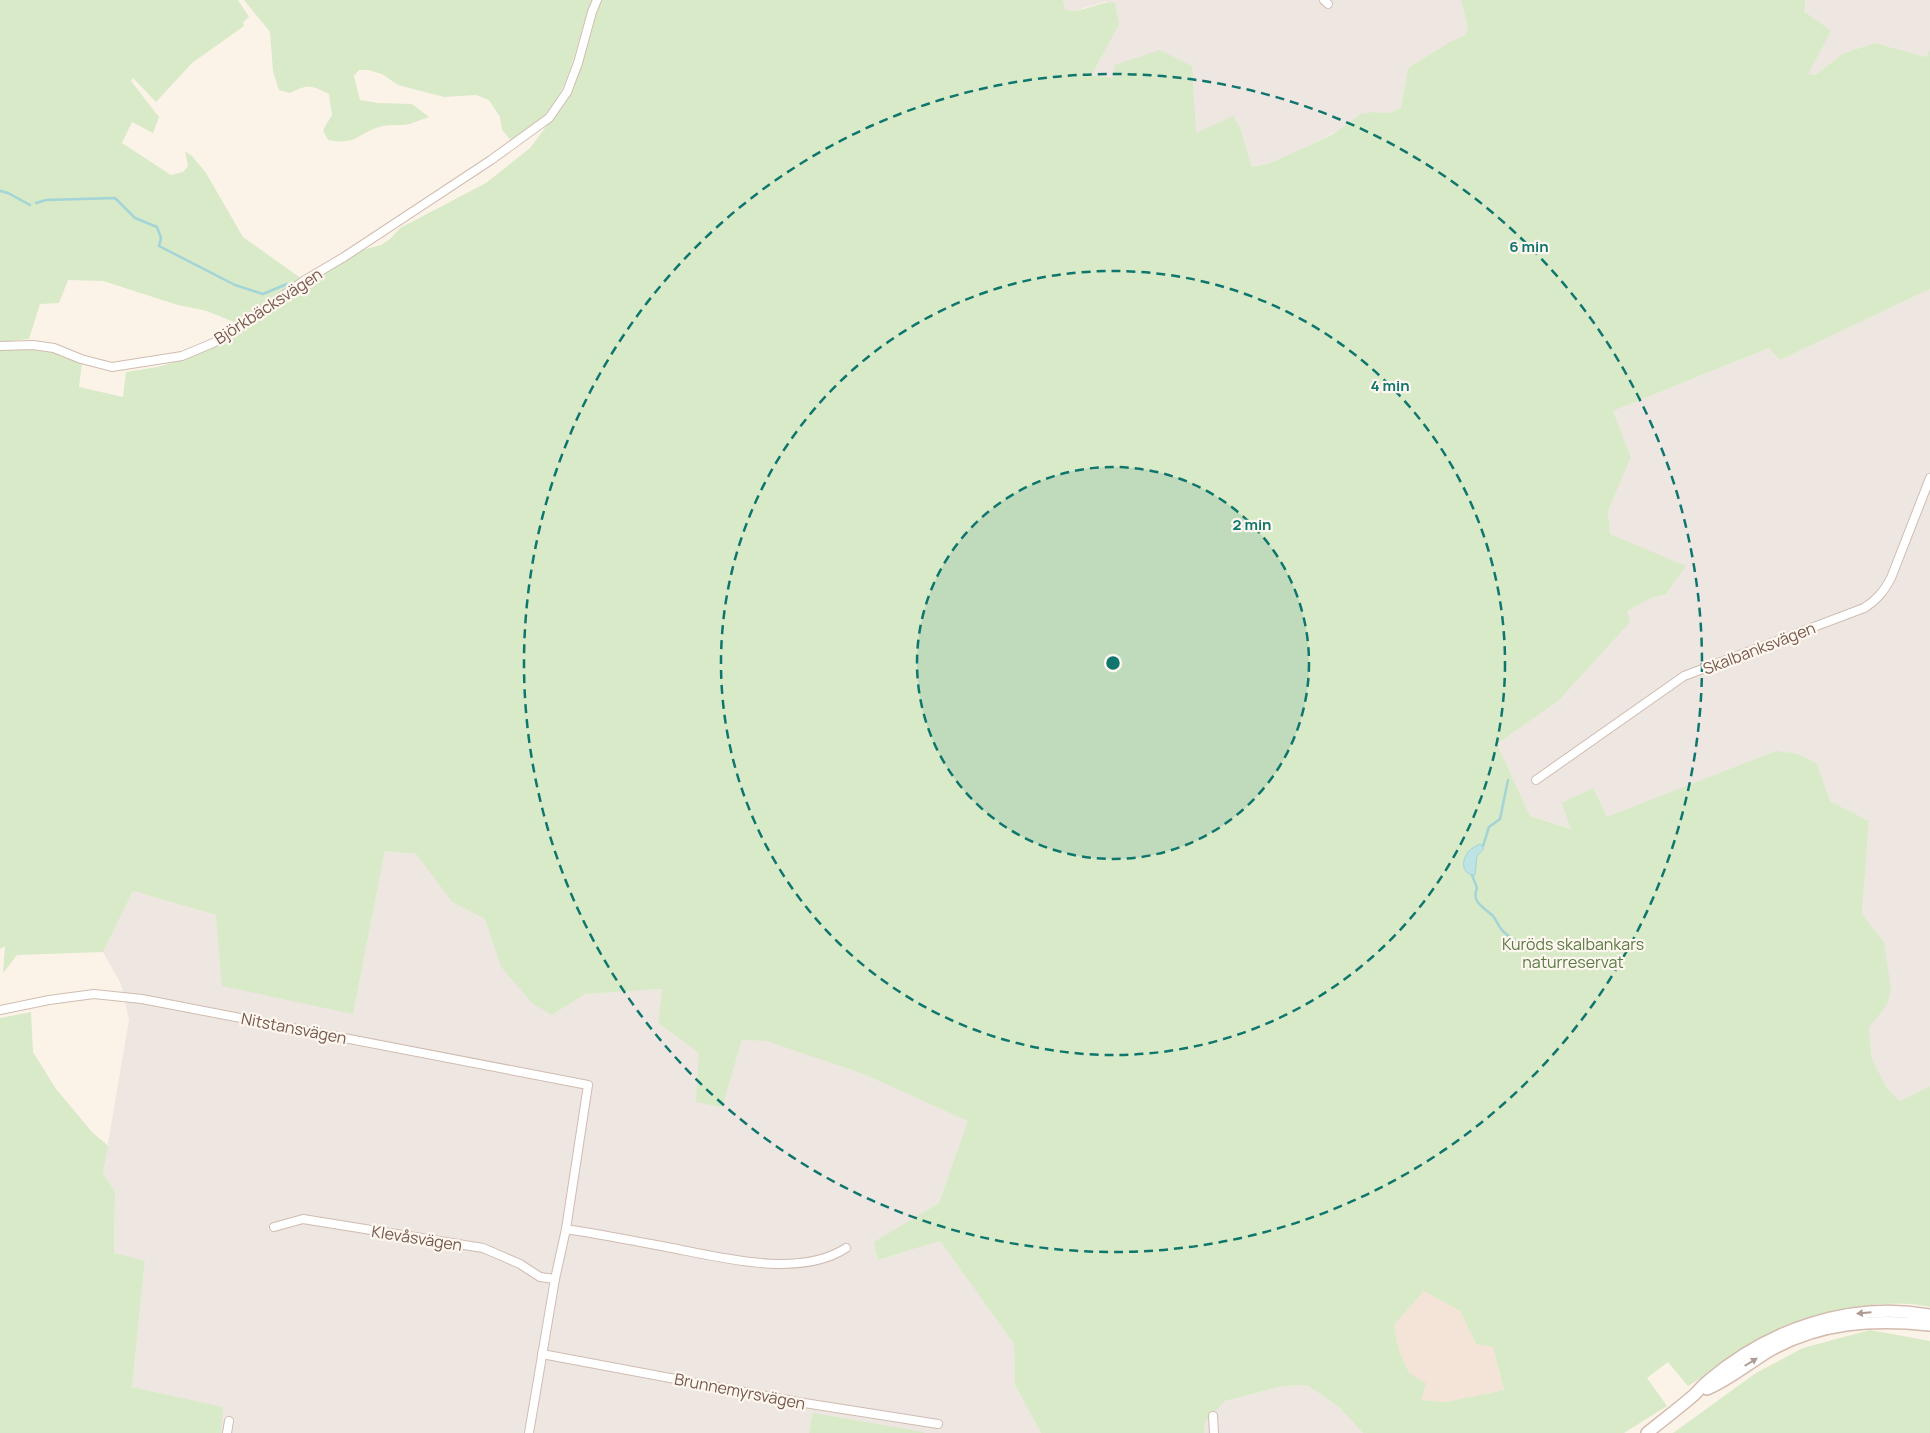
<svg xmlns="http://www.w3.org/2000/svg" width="1930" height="1433" font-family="Manrope,sans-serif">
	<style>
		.residential { fill: #f3e4d7 }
		.industrial { fill: #ede6e1 }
		.green { fill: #d8eac7; fill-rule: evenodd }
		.water { fill: #bde3e5; stroke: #a3d4d7 }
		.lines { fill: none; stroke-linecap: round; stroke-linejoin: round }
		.stream { stroke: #a3d4d7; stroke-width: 2.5 }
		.minor-casing { stroke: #d0bcb1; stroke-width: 10 }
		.secondary-casing { stroke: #d3bbaf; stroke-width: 14 }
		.minor { stroke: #fff; stroke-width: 8 }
		.secondary { stroke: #fff; stroke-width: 11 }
		.oneway { fill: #ad9b94 }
		.ring { fill: none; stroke: #0f766e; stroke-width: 2.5; stroke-dasharray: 9 6 }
		.labels { text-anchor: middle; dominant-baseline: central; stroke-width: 4.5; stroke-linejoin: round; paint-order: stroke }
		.street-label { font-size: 16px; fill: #76584d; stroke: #fef7ef }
		.park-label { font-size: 16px; fill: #5a7b44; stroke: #fef7ef }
		.centre { fill: #0f766e; stroke: #fef7ef; stroke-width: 2.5 }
		.ring-label { font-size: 15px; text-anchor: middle; font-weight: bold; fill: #0f766e; stroke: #fef7ef; stroke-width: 4.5; stroke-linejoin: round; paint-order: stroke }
	</style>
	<rect width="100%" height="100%" fill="#fcf3e8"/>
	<path class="residential" d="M 1424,1291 L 1460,1311 L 1476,1344 L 1493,1347 L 1504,1390 L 1446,1402 L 1421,1400 L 1399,1350 L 1394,1325 Z"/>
	<g class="industrial">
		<path d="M 1063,0 L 1461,0 L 1468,28 L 1464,36 L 1450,42 L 1408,68 L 1401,108 L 1389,113 L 1374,112 L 1308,146 L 1270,163 L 1252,167 L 1240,128 L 1196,134 L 1113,78 L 1092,75 L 1102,57 L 1107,1 L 1071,12 L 1065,10 Z"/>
		<path d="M 1805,0 L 1930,0 L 1930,50 L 1926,57 L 1875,43 L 1844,53 L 1815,75 L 1808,74 Z"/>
		<path d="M 1930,289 L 1930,1086 L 1900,1101 L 1887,1088 L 1872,1059 L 1869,1028 L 1887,1005 L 1884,942 L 1862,914 L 1869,821 L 1830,801 L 1817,764 L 1607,817 L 1572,829 L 1530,816 L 1497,744 L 1558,701 L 1626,611 L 1653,597 L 1665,595 L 1685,566 L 1610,534 L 1608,511 L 1631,457 L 1613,411 L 1769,348 L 1780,360 Z"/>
		<path d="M 385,851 L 416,854 L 452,902 L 485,919 L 501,967 L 552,1015 L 585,994 L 662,989 L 658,1023 L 699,1053 L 722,1106 L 742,1040 L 766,1041 L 861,1073 L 969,1121 L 939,1203 L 875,1242 L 878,1260 L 940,1241 L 1014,1344 L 1015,1385 L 1041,1433 L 924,1433 L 813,1414 L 809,1433 L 221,1433 L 222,1407 L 132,1387 L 145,1262 L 114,1253 L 115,1192 L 103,1173 L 129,1020 L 121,984 L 103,952 L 133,891 L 216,915 L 353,1014 Z"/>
		<path d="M 1307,1385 L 1339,1407 L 1363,1433 L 1204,1433 L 1205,1422 L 1225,1401 L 1282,1386 Z"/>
	</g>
	<g class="green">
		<path d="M 0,0 L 238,0 L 249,17 L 243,22 L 244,26 L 192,63 L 156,102 L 133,78 L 131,81 L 159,117 L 153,133 L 132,122 L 122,143 L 171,175 L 183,172 L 188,166 L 185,151 L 192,156 L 206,173 L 243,237 L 302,279 L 241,325 L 207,311 L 178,305 L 103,281 L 68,280 L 59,303 L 40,304 L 29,339 L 0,342 Z"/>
		<path d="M 244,0 L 593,0 C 575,39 574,85 543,117 C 534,126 521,133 511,140 L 502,130 L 500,117 L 489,100 L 476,95 L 444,97 L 398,85 L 382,74 L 368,70 L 359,70 L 354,76 L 360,100 L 378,103 L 412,104 L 429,117 C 422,119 416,122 410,124 C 402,126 392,124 383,126 C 358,132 358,146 328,140 L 323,130 L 332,115 L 329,94 C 311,85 308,84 290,93 L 279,90 L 273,71 L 270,32 Z"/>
		<path d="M 602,0 L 1063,0 L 1065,10 C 1082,15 1098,0 1115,3 L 1119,24 L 1092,75 L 1113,78 L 1115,65 L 1160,50 L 1192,66 L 1196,133 L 1233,116 L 1240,128 L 1252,167 L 1270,163 L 1308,146 L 1333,134 L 1361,114 L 1374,112 L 1389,113 L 1401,108 L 1408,68 L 1450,42 L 1464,36 L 1468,28 L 1461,0 L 1805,0 L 1805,12 L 1831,31 L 1808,74 L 1815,75 L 1844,53 L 1875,43 L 1926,57 L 1930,50 L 1930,289 L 1780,360 L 1769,348 L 1613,411 L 1631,457 L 1608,511 L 1610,534 L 1686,566 L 1665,595 L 1653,597 L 1627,611 L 1630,622 L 1558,701 L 1497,744 L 1530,816 L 1571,829 L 1562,803 L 1593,788 L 1607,817 L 1776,751 L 1798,754 L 1817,764 L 1830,801 L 1869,821 L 1862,914 L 1884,942 L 1891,990 L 1887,1005 L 1869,1028 L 1872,1059 L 1887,1088 L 1900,1101 L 1930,1086 L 1930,1307 C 1882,1295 1800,1315 1757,1340 C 1734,1354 1712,1372 1688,1386 L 1668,1362 L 1647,1378 L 1667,1406 L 1624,1433 L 1363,1433 L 1339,1407 L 1307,1385 L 1282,1386 L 1225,1401 L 1205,1422 L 1204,1433 L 1041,1433 L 1015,1385 L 1014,1344 L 940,1241 L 878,1260 L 874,1242 L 939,1203 L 968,1121 L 861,1073 L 766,1041 L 742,1040 L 722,1107 L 696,1102 L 699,1053 L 658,1023 L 662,989 L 585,994 L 552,1015 L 533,1004 L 501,967 L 485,919 L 452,902 L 416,854 L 385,851 L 353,1014 L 222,986 L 216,915 L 133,891 L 103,952 L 17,955 L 3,973 L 5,946 L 0,949 L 0,350 C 33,345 51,350 82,363 L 79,387 L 123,397 L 126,372 L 158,367 L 192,357 L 254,323 L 355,252 L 381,245 L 390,239 L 400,228 L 486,183 L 530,148 L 570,95 L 582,65 L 597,13 ZM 1424,1291 L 1460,1311 L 1476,1344 L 1493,1347 L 1504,1390 L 1446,1402 L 1421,1400 L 1426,1383 L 1409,1373 L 1399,1350 L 1394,1325 Z"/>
		<path d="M 31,1012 L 33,1052 L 56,1089 L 92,1132 L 108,1146 L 103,1173 L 115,1192 L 114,1253 L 145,1261 L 132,1387 L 223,1407 L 221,1433 L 0,1433 L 0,1018 Z"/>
		<path d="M 1870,1330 L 1930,1341 L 1930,1433 L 1673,1433 L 1756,1373 L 1803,1348 Z"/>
		<path d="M 813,1413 L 924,1432 L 924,1433 L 809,1433 Z"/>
	</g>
	<path class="water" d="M 1480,844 L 1483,846 L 1483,850 L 1477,856 L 1475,875 C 1461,875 1461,860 1469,851 C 1472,848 1476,846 1480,844 Z"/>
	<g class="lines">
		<g class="stream">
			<path d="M 0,191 L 8,193 L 30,205"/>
			<path d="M 36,203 L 46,200 L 115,198 L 135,218 L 157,227 L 161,238 L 159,246 L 235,285 L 263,294 L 287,284"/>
			<path d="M 1483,846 L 1489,827 L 1500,819 L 1508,780"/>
			<path d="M 1472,875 L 1477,888 C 1471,903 1484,907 1493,916 C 1497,921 1499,928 1504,932 C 1508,936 1513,939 1517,942"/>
		</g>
		<g class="minor-casing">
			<g id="minor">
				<path d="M 1324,0 L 1328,4"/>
				<path d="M 0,346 L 33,345 L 54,348 L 81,359 L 112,367 L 182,356 L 213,343 L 242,326 L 305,280 L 344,257 L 491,160 L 549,118 L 567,92 L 578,63 L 592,12 L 597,0"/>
				<path d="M 1536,780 L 1684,676 L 1864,608 C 1877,600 1884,591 1891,578 L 1930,478"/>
				<path d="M 0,1010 L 49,1000 L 94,994 L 142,999 L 588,1085 L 566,1229 L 555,1279 L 529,1433"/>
				<path d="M 274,1227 L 303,1219 L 483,1248 L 520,1264 L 540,1277 L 555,1279"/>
				<path d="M 566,1229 C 600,1234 633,1241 667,1247 C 719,1257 799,1279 846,1248"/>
				<path d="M 542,1354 L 798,1402 L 938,1424"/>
				<path d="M 1213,1416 L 1214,1433"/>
				<path d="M 227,1433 L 229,1421"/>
			</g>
		</g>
		<g class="secondary-casing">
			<g id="secondary">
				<path d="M 1707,1389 C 1729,1380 1749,1363 1769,1351 C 1820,1322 1874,1319 1930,1325"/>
				<path d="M 1647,1433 C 1663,1420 1679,1408 1694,1395 C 1699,1390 1703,1385 1708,1381 C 1769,1329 1850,1301 1930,1315"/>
			</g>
		</g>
		<use href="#minor" class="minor"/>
		<use href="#secondary" class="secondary"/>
	</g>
	<defs><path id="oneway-solid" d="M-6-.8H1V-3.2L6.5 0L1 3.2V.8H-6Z" transform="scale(1.25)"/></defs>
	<g class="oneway">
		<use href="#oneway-solid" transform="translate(1864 1313) rotate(175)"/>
		<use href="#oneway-solid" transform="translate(1751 1362) rotate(-32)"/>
	</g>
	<circle cx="1113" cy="663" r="196" fill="#0f766e" fill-opacity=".12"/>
	<g class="ring">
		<circle cx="1113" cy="663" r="196"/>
		<circle cx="1113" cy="663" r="392"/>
		<circle cx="1113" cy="663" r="589"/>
	</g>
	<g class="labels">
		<g class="street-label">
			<text transform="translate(268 306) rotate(-33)">Björkbäcksvägen</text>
			<text transform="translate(1759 648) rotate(-21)">Skalbanksvägen</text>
			<text transform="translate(294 1028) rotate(11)">Nitstansvägen</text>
			<text transform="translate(417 1238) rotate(9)">Klevåsvägen</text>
			<text transform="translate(740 1391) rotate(11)">Brunnemyrsvägen</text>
		</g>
		<g class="park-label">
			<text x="1573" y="944">Kuröds skalbankars<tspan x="1573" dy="18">naturreservat</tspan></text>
		</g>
	</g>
	<circle cx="1113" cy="663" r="8" class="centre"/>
	<g class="ring-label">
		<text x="1529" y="252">6 min</text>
		<text x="1390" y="391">4 min</text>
		<text x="1252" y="530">2 min</text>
	</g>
</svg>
